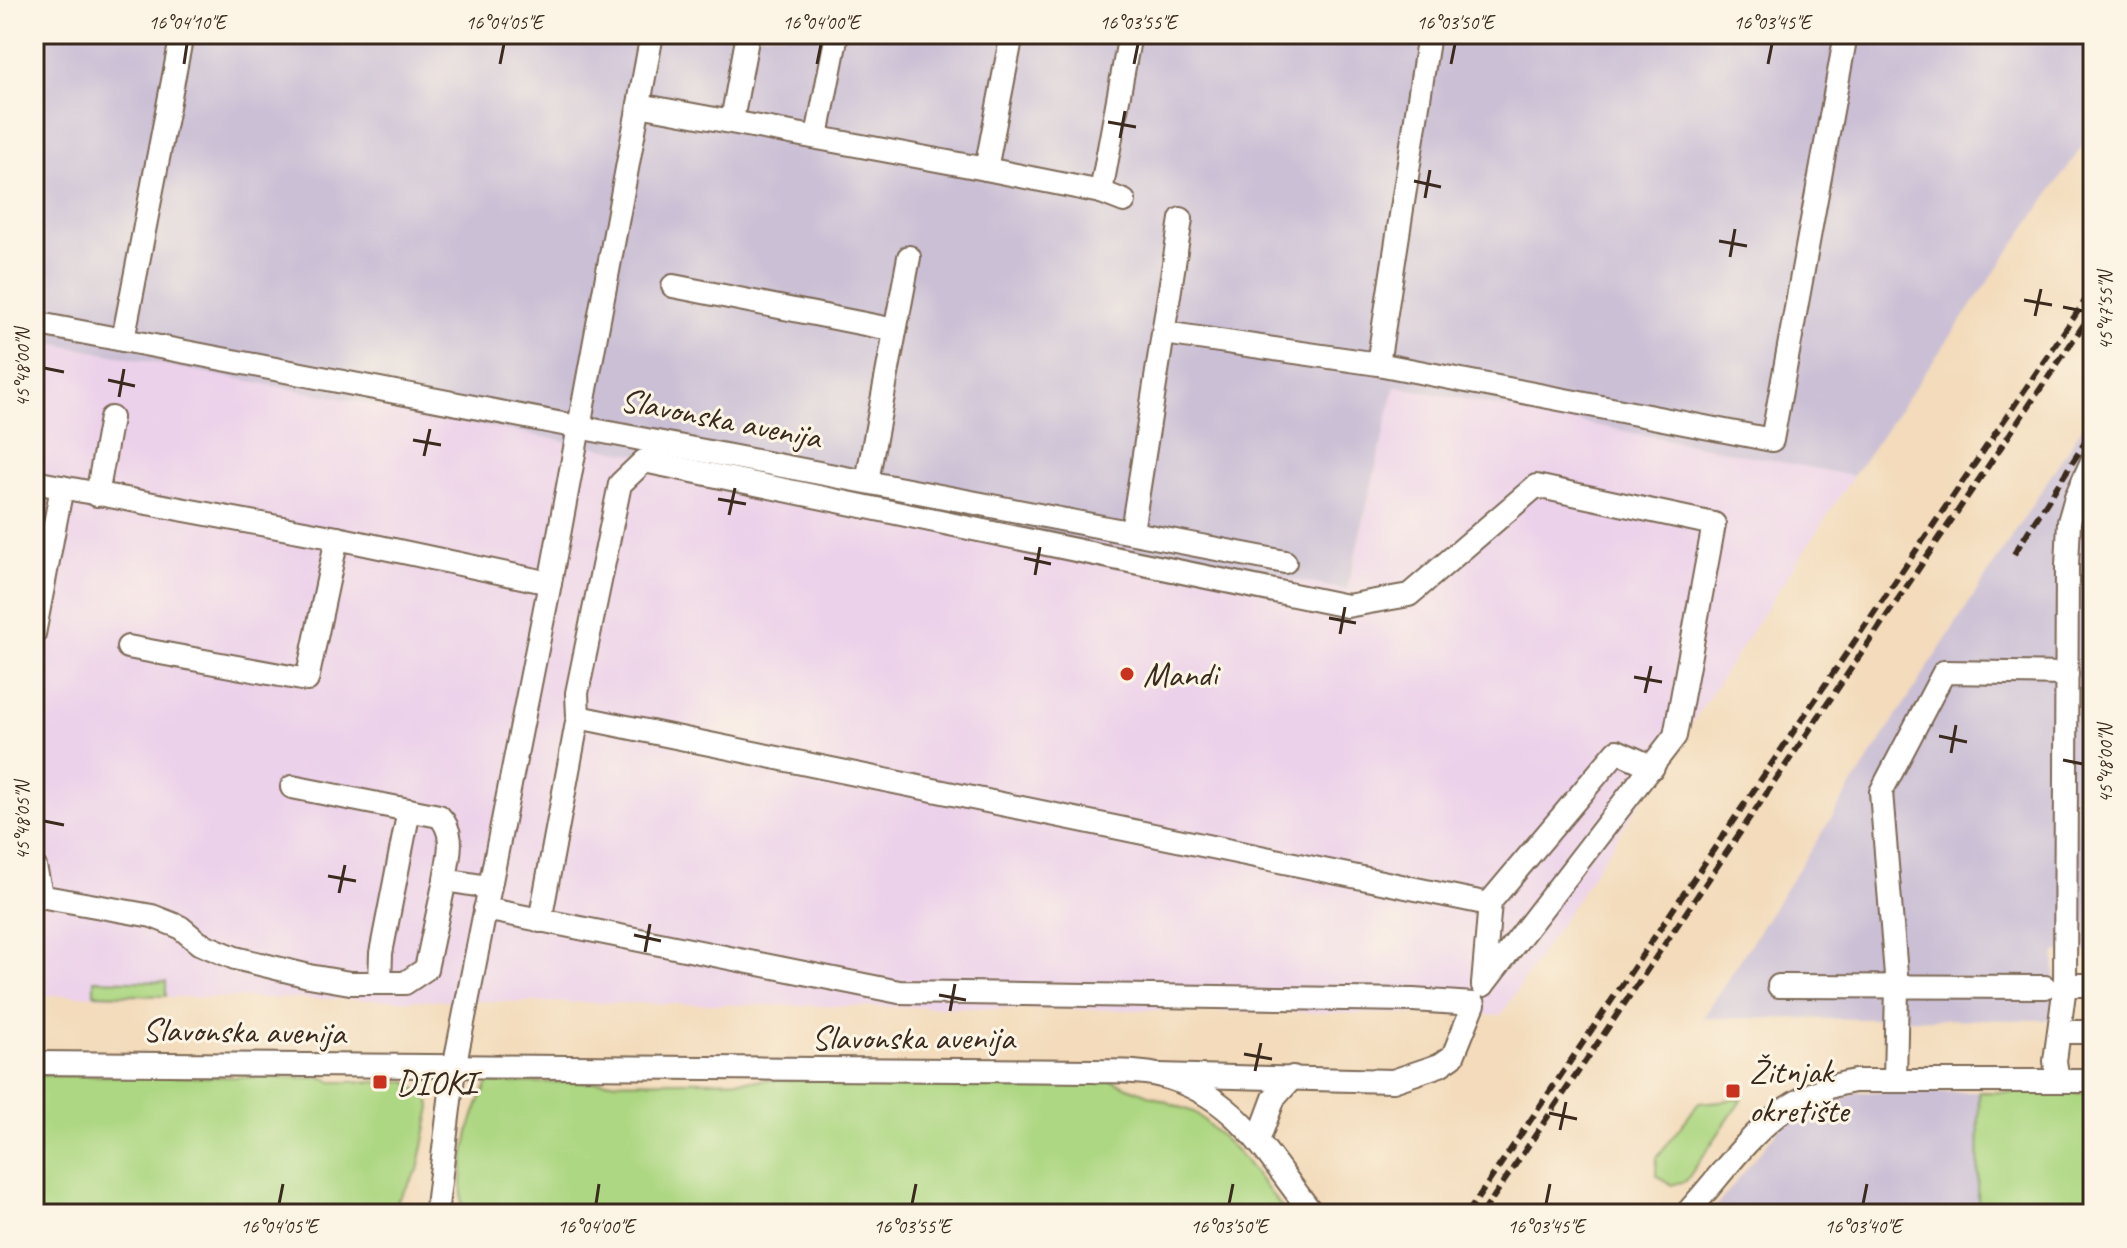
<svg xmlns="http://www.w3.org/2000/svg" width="2127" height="1248" font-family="Caveat,sans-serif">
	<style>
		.built { fill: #ecd1ea }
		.industrial { fill: #cbbfd5 }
		.green { fill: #add782; stroke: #748050; stroke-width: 2 }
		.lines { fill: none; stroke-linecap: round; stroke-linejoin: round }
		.minor-casing { stroke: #7b6855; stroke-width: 26 }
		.minor { stroke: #fff; stroke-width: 22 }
		.rail { stroke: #3b2a1e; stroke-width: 6; stroke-dasharray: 12 6; stroke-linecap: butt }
		.ticks { fill: none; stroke: #3b2a1e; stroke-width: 3 }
		.poi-dot { fill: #c8321e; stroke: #fcf5e5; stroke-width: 3 }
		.labels { text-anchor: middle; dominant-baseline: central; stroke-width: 6; stroke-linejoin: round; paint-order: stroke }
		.street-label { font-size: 34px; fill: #3b2a1e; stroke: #fcf5e5 }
		.poi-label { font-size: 34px; fill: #3b2a1e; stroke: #fcf5e5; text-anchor: start }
		.neatline { fill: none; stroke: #3b2a1e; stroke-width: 3 }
		.ticks-label { font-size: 20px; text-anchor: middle; fill: #3b2a1e }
	</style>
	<rect width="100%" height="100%" fill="#fcf5e5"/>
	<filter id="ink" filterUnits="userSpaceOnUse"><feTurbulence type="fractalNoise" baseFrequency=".0125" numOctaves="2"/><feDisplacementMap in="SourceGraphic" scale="16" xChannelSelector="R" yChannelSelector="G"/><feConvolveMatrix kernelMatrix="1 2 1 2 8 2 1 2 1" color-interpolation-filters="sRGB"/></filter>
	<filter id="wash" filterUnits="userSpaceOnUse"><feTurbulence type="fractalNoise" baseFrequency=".006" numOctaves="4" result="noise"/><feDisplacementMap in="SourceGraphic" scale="32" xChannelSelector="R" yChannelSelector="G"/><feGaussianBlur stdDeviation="1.8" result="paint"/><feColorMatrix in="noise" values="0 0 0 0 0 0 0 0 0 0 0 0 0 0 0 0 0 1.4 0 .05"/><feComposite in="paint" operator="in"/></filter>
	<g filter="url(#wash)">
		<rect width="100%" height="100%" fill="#f3dbbb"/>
		<path class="built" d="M 34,340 L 1348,589 L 1395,386 L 1853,476 L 1501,1015 L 34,995 Z"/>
		<g class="industrial">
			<path d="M 34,34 L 2093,34 L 2093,131 L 1853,476 L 1395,386 L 1347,590 L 34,340 Z"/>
			<path d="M 2093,410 L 2093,953 L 2055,952 L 2054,1020 L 1703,1018 Z"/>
			<path d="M 1858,1092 L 1979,1092 L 1978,1214 L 1710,1214 L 1783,1124 L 1812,1107 Z"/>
		</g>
		<g class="green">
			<path d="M 94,980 L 166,982 L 166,996 L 94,994 Z"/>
			<path d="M 34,1075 L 325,1078 L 332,1082 L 407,1082 L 429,1098 L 431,1107 L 418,1170 L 388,1214 L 34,1214 Z"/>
			<path d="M 1102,1077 L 1196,1113 L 1239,1153 L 1287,1214 L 462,1214 C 460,1166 466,1125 488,1083 Z"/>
			<path d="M 1979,1092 L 2093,1093 L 2093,1214 L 1978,1214 Z"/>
			<path d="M 1742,1099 L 1686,1181 L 1671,1185 L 1656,1175 L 1657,1157 L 1699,1103 Z"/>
		</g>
	</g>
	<g filter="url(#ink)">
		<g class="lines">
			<g class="minor-casing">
				<g id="minor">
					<path d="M 639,105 L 986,169 L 1012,34"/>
					<path d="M 732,120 L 748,34"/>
					<path d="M 817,136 L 837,34"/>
					<path d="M 986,169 L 1101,192 L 1124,201"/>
					<path d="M 1101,192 L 1130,34"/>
					<path d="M 673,286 L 895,330"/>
					<path d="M 34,323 L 1285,562"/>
					<path d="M 1164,333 L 1378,364 L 1772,440 L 1846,34"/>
					<path d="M 123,340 L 182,34"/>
					<path d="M 1378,364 L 1429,34"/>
					<path d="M 2093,459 L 2076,497 L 2093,500"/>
					<path d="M 867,481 L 909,257"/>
					<path d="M 34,482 L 337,538 L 550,583"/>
					<path d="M 97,495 L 111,418"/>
					<path d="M 2076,497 L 2069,522 L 2067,566 L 2065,985 L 2093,985"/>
					<path d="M 1132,531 L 1181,219"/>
					<path d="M 34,634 L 62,487"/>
					<path d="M 128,647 L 307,680 L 337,538"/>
					<path d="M 578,717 L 1489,904"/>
					<path d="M 292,787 L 439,816 C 457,834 448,857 445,880 L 488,887"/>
					<path d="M 35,867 L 41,894 L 45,897 L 152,916 L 180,927 L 199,943 L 235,958 L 309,976 L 350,983 L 405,983 L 426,969 L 445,880"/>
					<path d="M 485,909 L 899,992 L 1413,1000 L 1474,1004 L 1453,1056 L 1440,1065 L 1393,1081 L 1158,1075"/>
					<path d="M 540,921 L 578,717 L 577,693 L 620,484 L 644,461 L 1347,606 L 1409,595 L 1536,486 L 1714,524 L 1675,736 L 1483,985"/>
					<path d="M 380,983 L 381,953 L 409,810"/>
					<path d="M 1483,985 L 1490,902 L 1617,751 L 1653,767"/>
					<path d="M 1779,986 L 2045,987"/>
					<path d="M 2061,1032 L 2093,1032"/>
					<path d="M 34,1063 L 1093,1071 C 1115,1072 1139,1070 1161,1076 C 1238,1095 1267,1157 1313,1214"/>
					<path d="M 1895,1080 L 1897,987 L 1881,792 L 1944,672 L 2067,674"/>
					<path d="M 2058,1081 L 2055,1061 L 2065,985"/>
					<path d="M 1258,1141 L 1274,1098 L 1293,1077"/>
					<path d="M 436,1214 L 454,1068 L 550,583 L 652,34"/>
					<path d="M 1686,1214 C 1739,1156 1772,1094 1855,1081 L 2093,1081"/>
				</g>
			</g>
			<use href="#minor" class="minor"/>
			<g class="rail">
				<path d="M 2014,554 L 2093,430"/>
				<path d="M 1467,1214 L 2093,289"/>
				<path d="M 1482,1214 L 2093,311"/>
			</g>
		</g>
	</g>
	<path class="ticks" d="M 184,64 L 187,44M 500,64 L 504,44M 817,64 L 821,44M 1134,64 L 1138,44M 1451,64 L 1455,44M 1768,64 L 1772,44M 1108,122 L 1136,127M 1120,138 L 1125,111M 1414,181 L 1441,187M 1425,198 L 1430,170M 1719,241 L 1747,246M 1730,257 L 1735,229M 2024,300 L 2052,305M 2063,307 L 2083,311M 2035,316 L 2041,289M 44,368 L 64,372M 108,380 L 135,386M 119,397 L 124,369M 413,440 L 441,445M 424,456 L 430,429M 718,499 L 746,504M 729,515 L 735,488M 1024,558 L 1051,564M 1035,575 L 1040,547M 1329,618 L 1356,623M 1340,634 L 1345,607M 1634,677 L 1662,682M 1645,693 L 1651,666M 1939,736 L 1967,742M 1951,753 L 1956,725M 2063,760 L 2083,764M 44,821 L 64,825M 328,876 L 356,881M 339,893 L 345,865M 634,935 L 661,941M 645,952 L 650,924M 939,995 L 966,1000M 950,1011 L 955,984M 1244,1054 L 1272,1059M 1255,1071 L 1261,1043M 1549,1113 L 1577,1119M 1560,1130 L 1566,1102M 279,1204 L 283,1184M 596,1204 L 599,1184M 912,1204 L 916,1184M 1229,1204 L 1233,1184M 1546,1204 L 1550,1184M 1863,1204 L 1867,1184"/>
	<g class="poi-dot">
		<circle cx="1127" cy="674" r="8"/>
		<rect x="372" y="1074" width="16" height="16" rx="4"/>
		<rect x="1725" y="1083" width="16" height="16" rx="4"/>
	</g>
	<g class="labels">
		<g class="street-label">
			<text transform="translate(721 418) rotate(11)">Slavonska avenija</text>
			<text transform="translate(244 1031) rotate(1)">Slavonska avenija</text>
			<text x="913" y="1037">Slavonska avenija</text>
		</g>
		<g class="poi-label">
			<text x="1143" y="674">Mandi</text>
			<text x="1749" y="1071">Žitnjak<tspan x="1749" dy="39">okretište</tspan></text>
			<text x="396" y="1082">DIOKI</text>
		</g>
	</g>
	<rect width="2127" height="1248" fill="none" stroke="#fcf5e5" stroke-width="88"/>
	<rect x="44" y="44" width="2039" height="1160" class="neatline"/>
	<g class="ticks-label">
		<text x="187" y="29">16°04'10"E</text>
		<text x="504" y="29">16°04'05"E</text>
		<text x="821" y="29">16°04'00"E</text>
		<text x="1138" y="29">16°03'55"E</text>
		<text x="1455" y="29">16°03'50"E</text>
		<text x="1772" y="29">16°03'45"E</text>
		<text transform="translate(2105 311) rotate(-90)" y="7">45°47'55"N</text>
		<text transform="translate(22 368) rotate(-90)" y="7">45°48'00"N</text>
		<text transform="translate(2105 764) rotate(-90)" y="7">45°48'00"N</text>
		<text transform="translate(22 821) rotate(-90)" y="7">45°48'05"N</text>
		<text x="279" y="1233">16°04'05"E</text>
		<text x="596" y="1233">16°04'00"E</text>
		<text x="912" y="1233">16°03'55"E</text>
		<text x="1229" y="1233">16°03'50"E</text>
		<text x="1546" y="1233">16°03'45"E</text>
		<text x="1863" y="1233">16°03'40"E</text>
	</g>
</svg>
